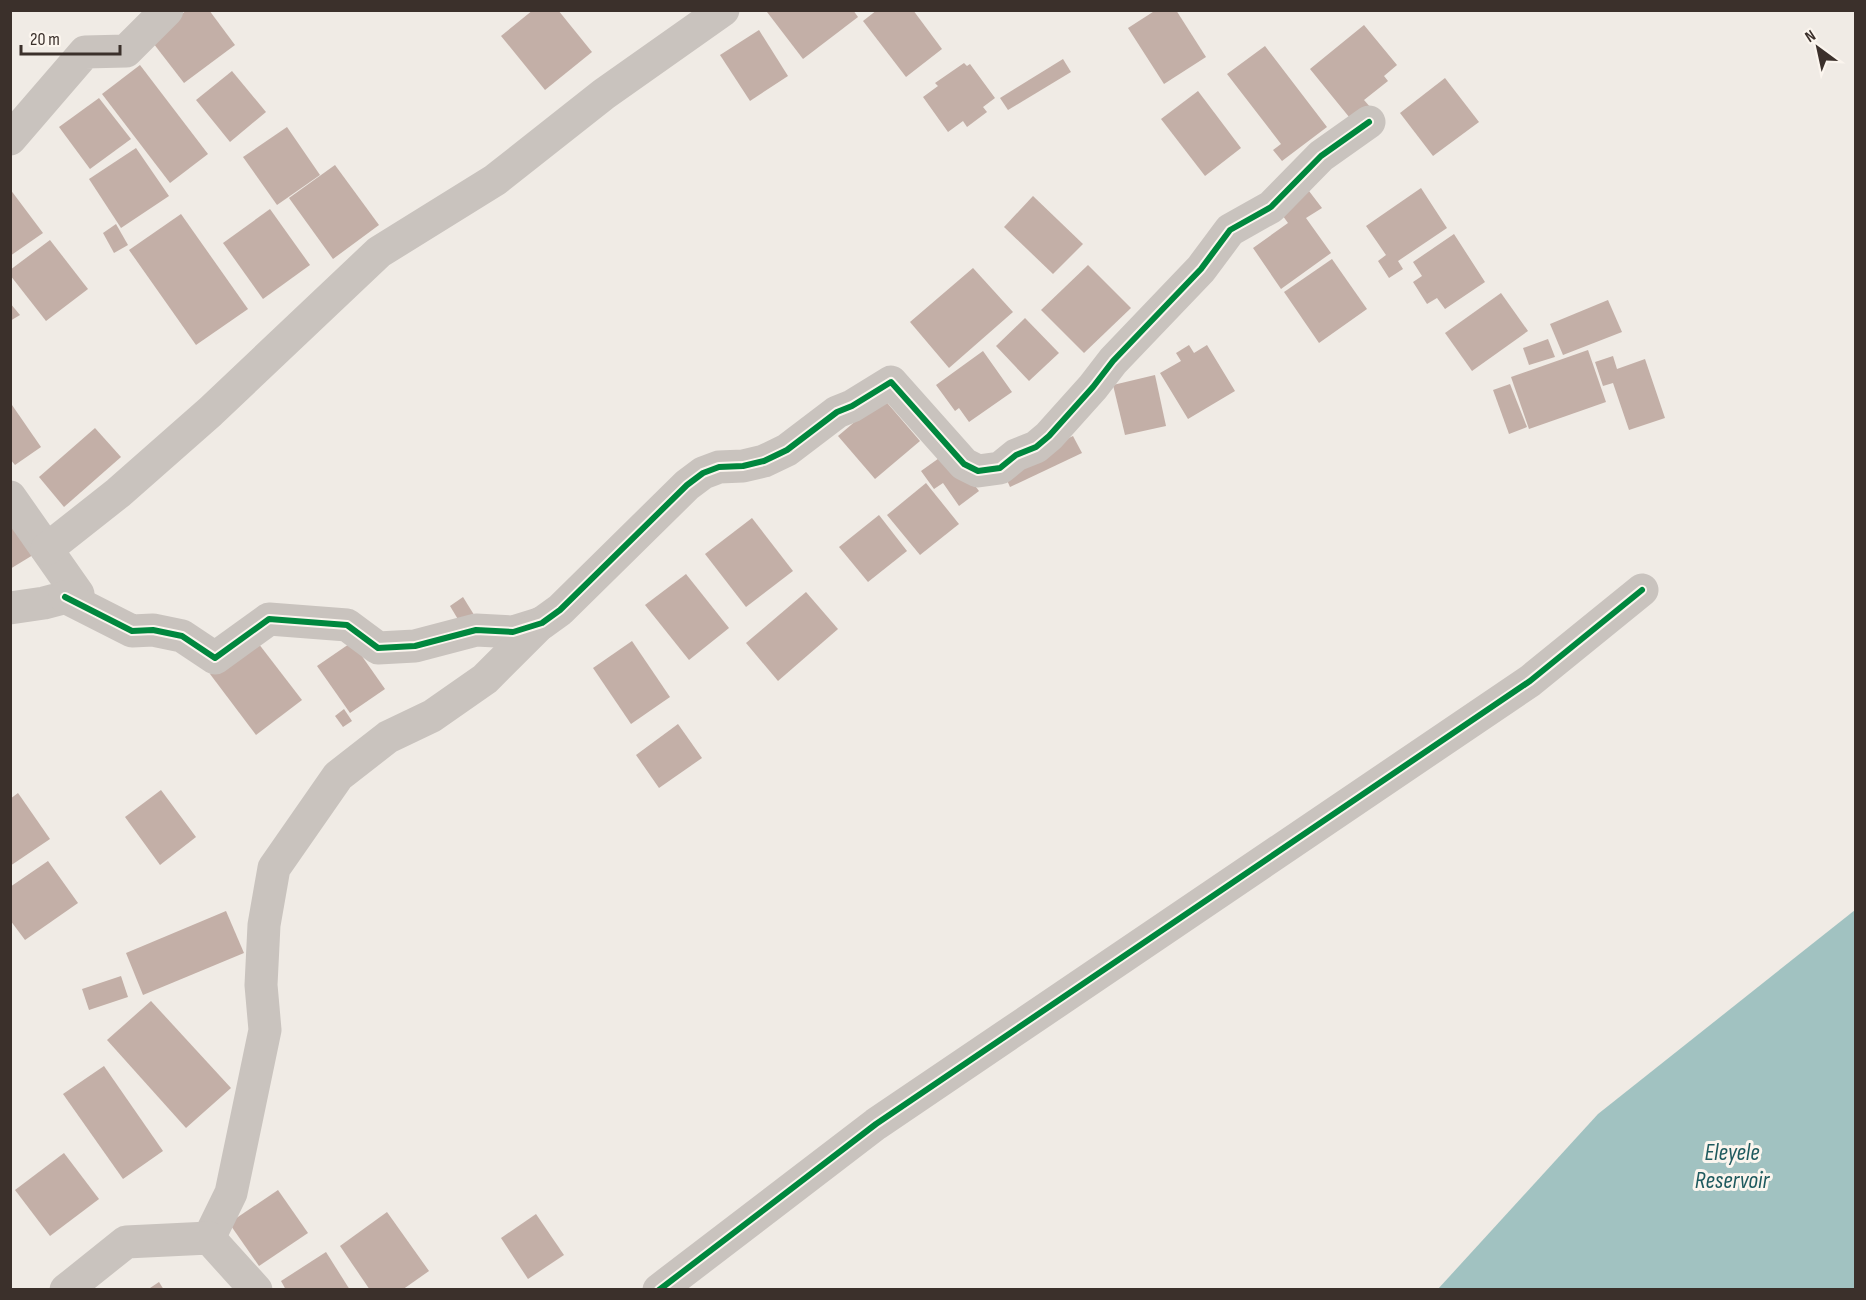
<svg xmlns="http://www.w3.org/2000/svg" width="1866" height="1300" font-family="'Sofia Sans Condensed',sans-serif">
	<style>
		.water { fill: #a1c2c1 }
		.building { fill: #c3afa7 }
		.lines { fill: none; stroke-linecap: round; stroke-linejoin: round }
		.minor { stroke: #c9c3be; stroke-width: 33 }
		.cycleway-casing { stroke: #fbf5ee; stroke-width: 10 }
		.cycleway { stroke: #00873e; stroke-width: 6 }
		.labels { text-anchor: middle; dominant-baseline: central; stroke-width: 6; stroke-linejoin: round; paint-order: stroke }
		.water-label { font-size: 24px; font-style: italic; fill: #1f5a5e; stroke: #fbf5ee }
	</style>
	<rect width="100%" height="100%" fill="#f0ebe5"/>
	<path class="water" d="M 1855,910 L 1855,1289 L 1438,1289 L 1598,1114 Z"/>
	<g class="building">
		<path d="M 187,10 L 209,10 L 235,45 L 184,83 L 150,39 Z"/>
		<path d="M 533,10 L 558,10 L 592,52 L 545,90 L 501,36 Z"/>
		<path d="M 769,10 L 853,10 L 858,17 L 803,59 L 767,12 Z"/>
		<path d="M 877,10 L 913,10 L 942,49 L 906,77 L 863,21 Z"/>
		<path d="M 1156,10 L 1176,10 L 1206,57 L 1164,84 L 1128,28 Z"/>
		<path d="M 1364,25 L 1397,65 L 1384,76 L 1388,81 L 1364,100 L 1371,108 L 1354,123 L 1310,69 Z"/>
		<path d="M 759,30 L 788,76 L 750,101 L 720,55 Z"/>
		<path d="M 1265,46 L 1327,127 L 1282,161 L 1273,150 L 1281,144 L 1227,74 Z"/>
		<path d="M 1063,59 L 1071,72 L 1008,110 L 1000,98 Z"/>
		<path d="M 964,63 L 967,66 L 970,64 L 995,98 L 983,107 L 987,112 L 967,127 L 963,121 L 948,132 L 923,97 L 938,86 L 935,83 Z"/>
		<path d="M 140,65 L 208,154 L 170,183 L 102,94 Z"/>
		<path d="M 232,71 L 266,112 L 230,142 L 196,100 Z"/>
		<path d="M 1445,78 L 1479,122 L 1433,156 L 1400,113 Z"/>
		<path d="M 1198,91 L 1241,148 L 1205,176 L 1161,119 Z"/>
		<path d="M 99,98 L 131,139 L 90,169 L 59,127 Z"/>
		<path d="M 287,127 L 320,175 L 277,205 L 243,157 Z"/>
		<path d="M 136,148 L 169,196 L 121,228 L 89,179 Z"/>
		<path d="M 335,165 L 379,225 L 333,259 L 289,198 Z"/>
		<path d="M 1421,188 L 1447,228 L 1398,261 L 1403,269 L 1389,278 L 1378,261 L 1386,255 L 1366,226 Z"/>
		<path d="M 10,189 L 43,233 L 10,256 Z"/>
		<path d="M 1309,191 L 1322,208 L 1306,218 L 1331,253 L 1281,289 L 1253,248 L 1288,223 L 1280,212 Z"/>
		<path d="M 1033,196 L 1083,244 L 1053,274 L 1004,227 Z"/>
		<path d="M 270,209 L 310,265 L 263,299 L 223,243 Z"/>
		<path d="M 181,214 L 248,309 L 196,345 L 129,250 Z"/>
		<path d="M 116,224 L 128,245 L 114,253 L 103,233 Z"/>
		<path d="M 1454,234 L 1485,282 L 1445,309 L 1437,298 L 1427,304 L 1413,282 L 1422,276 L 1413,262 Z"/>
		<path d="M 50,240 L 88,289 L 46,321 L 10,275 L 10,270 Z"/>
		<path d="M 1332,259 L 1367,309 L 1319,343 L 1284,292 Z"/>
		<path d="M 1088,265 L 1131,308 L 1084,353 L 1041,310 Z"/>
		<path d="M 973,268 L 1013,312 L 949,368 L 910,322 Z"/>
		<path d="M 1501,293 L 1528,331 L 1472,371 L 1445,333 Z"/>
		<path d="M 1608,300 L 1622,332 L 1563,355 L 1550,324 Z"/>
		<path d="M 10,303 L 20,315 L 10,321 Z"/>
		<path d="M 1025,318 L 1059,353 L 1029,381 L 996,346 Z"/>
		<path d="M 1548,339 L 1555,357 L 1529,365 L 1523,348 Z"/>
		<path d="M 1189,345 L 1194,353 L 1207,345 L 1235,391 L 1188,419 L 1160,373 L 1181,361 L 1176,353 Z"/>
		<path d="M 1588,350 L 1606,402 L 1529,429 L 1511,377 Z"/>
		<path d="M 983,351 L 1012,392 L 969,422 L 959,408 L 955,411 L 936,385 Z"/>
		<path d="M 1613,356 L 1617,369 L 1645,359 L 1665,418 L 1629,430 L 1613,383 L 1603,386 L 1595,362 Z"/>
		<path d="M 1155,375 L 1166,426 L 1125,435 L 1113,385 Z"/>
		<path d="M 1510,384 L 1527,427 L 1509,434 L 1493,390 Z"/>
		<path d="M 883,398 L 920,441 L 875,479 L 838,436 Z"/>
		<path d="M 12,405 L 41,447 L 15,465 L 10,459 L 10,406 Z"/>
		<path d="M 95,428 L 121,457 L 64,507 L 39,477 Z"/>
		<path d="M 1073,436 L 1082,453 L 1010,487 L 1002,469 Z"/>
		<path d="M 949,451 L 979,491 L 959,506 L 943,483 L 934,489 L 921,471 Z"/>
		<path d="M 926,483 L 959,524 L 920,555 L 887,515 Z"/>
		<path d="M 879,515 L 907,551 L 868,582 L 839,547 Z"/>
		<path d="M 752,518 L 793,571 L 746,607 L 705,554 Z"/>
		<path d="M 10,519 L 33,555 L 10,569 Z"/>
		<path d="M 686,574 L 729,628 L 689,660 L 645,605 Z"/>
		<path d="M 806,592 L 838,629 L 778,681 L 746,643 Z"/>
		<path d="M 463,597 L 476,618 L 462,626 L 450,606 Z"/>
		<path d="M 255,639 L 302,700 L 256,735 L 210,674 Z"/>
		<path d="M 632,641 L 670,697 L 631,724 L 593,668 Z"/>
		<path d="M 352,642 L 385,689 L 350,713 L 317,666 Z"/>
		<path d="M 344,709 L 352,721 L 343,727 L 335,716 Z"/>
		<path d="M 678,724 L 702,758 L 659,788 L 636,755 Z"/>
		<path d="M 161,790 L 196,837 L 160,865 L 125,817 Z"/>
		<path d="M 18,793 L 50,839 L 10,866 L 10,799 Z"/>
		<path d="M 48,861 L 78,903 L 25,940 L 10,920 L 10,887 Z"/>
		<path d="M 226,911 L 244,953 L 143,995 L 126,953 Z"/>
		<path d="M 121,976 L 128,997 L 89,1010 L 82,989 Z"/>
		<path d="M 151,1001 L 231,1088 L 186,1128 L 107,1040 Z"/>
		<path d="M 104,1066 L 163,1151 L 123,1179 L 63,1094 Z"/>
		<path d="M 64,1153 L 99,1199 L 50,1236 L 15,1190 Z"/>
		<path d="M 278,1190 L 308,1233 L 259,1266 L 229,1223 Z"/>
		<path d="M 387,1212 L 429,1271 L 402,1290 L 370,1290 L 340,1246 Z"/>
		<path d="M 536,1214 L 564,1255 L 528,1279 L 501,1238 Z"/>
		<path d="M 326,1252 L 350,1290 L 286,1290 L 281,1281 Z"/>
		<path d="M 159,1282 L 164,1290 L 147,1290 Z"/>
	</g>
	<g class="lines">
		<g class="minor">
			<path d="M 10,139 L 85,52 L 126,51 L 167,10"/>
			<path d="M 10,497 L 78,594 L 44,603 L 10,608"/>
			<path d="M 47,549 L 118,493 L 210,412 L 379,252 L 495,180 L 604,94 L 723,10"/>
			<path d="M 65,597 L 132,631 L 153,630 L 182,636 L 215,658 L 269,619 L 347,625 L 378,648 L 415,646 L 476,630 L 513,632 L 542,623 L 560,610 L 687,485 L 703,473 L 719,467 L 743,466 L 764,461 L 787,450 L 837,412 L 852,406 L 891,382 L 964,464 L 978,471 L 1000,468 L 1016,455 L 1036,447 L 1049,436 L 1093,387 L 1113,361 L 1201,269 L 1230,230 L 1271,207 L 1321,156 L 1369,122"/>
			<path d="M 209,1238 L 231,1193 L 265,1030 L 261,985 L 264,925 L 274,868 L 338,776 L 388,737 L 432,716 L 485,679 L 541,623"/>
			<path d="M 66,1290 L 126,1242 L 209,1238 L 256,1290"/>
			<path d="M 659,1290 L 876,1124 L 1530,681 L 1642,590"/>
		</g>
		<g class="cycleway-casing">
			<g id="cycleway">
				<path d="M 65,597 L 132,631 L 153,630 L 182,636 L 215,658 L 269,619 L 347,625 L 378,648 L 415,646 L 476,630 L 513,632 L 542,623 L 560,610 L 687,485 L 703,473 L 719,467 L 743,466 L 764,461 L 787,450 L 837,412 L 852,406 L 891,382 L 964,464 L 978,471 L 1000,468 L 1016,455 L 1036,447 L 1049,436 L 1093,387 L 1113,361 L 1201,269 L 1230,230 L 1271,207 L 1321,156 L 1369,122"/>
				<path d="M 659,1290 L 876,1124 L 1530,681 L 1642,590"/>
			</g>
		</g>
		<use href="#cycleway" class="cycleway"/>
	</g>
	<g class="labels">
		<g class="water-label">
			<text x="1732" y="1152">Eleyele<tspan x="1732" dy="28">Reservoir</tspan></text>
		</g>
	</g>
	<rect width="1866" height="1300" fill="none" stroke="#3b302b" stroke-width="24"/>
	<g transform="translate(1818 48) rotate(327)" stroke="#fbf5ee" stroke-width="4.5" paint-order="stroke">
	<path d="M0-4.5L10 22L0 15L-10 22Z" fill="#3b302b"/>
	<text y="-9" font-size="16" font-weight="bold" text-anchor="middle" fill="#3b302b">N</text>
	</g>
	<path d="M21 45v9h99v-9" fill="none" stroke="#3b302b" stroke-width="3"/>
	<text x="30" y="45" font-size="18" fill="#3b302b" stroke="#fbf5ee" stroke-width="4.5" paint-order="stroke">20 m</text>
</svg>
